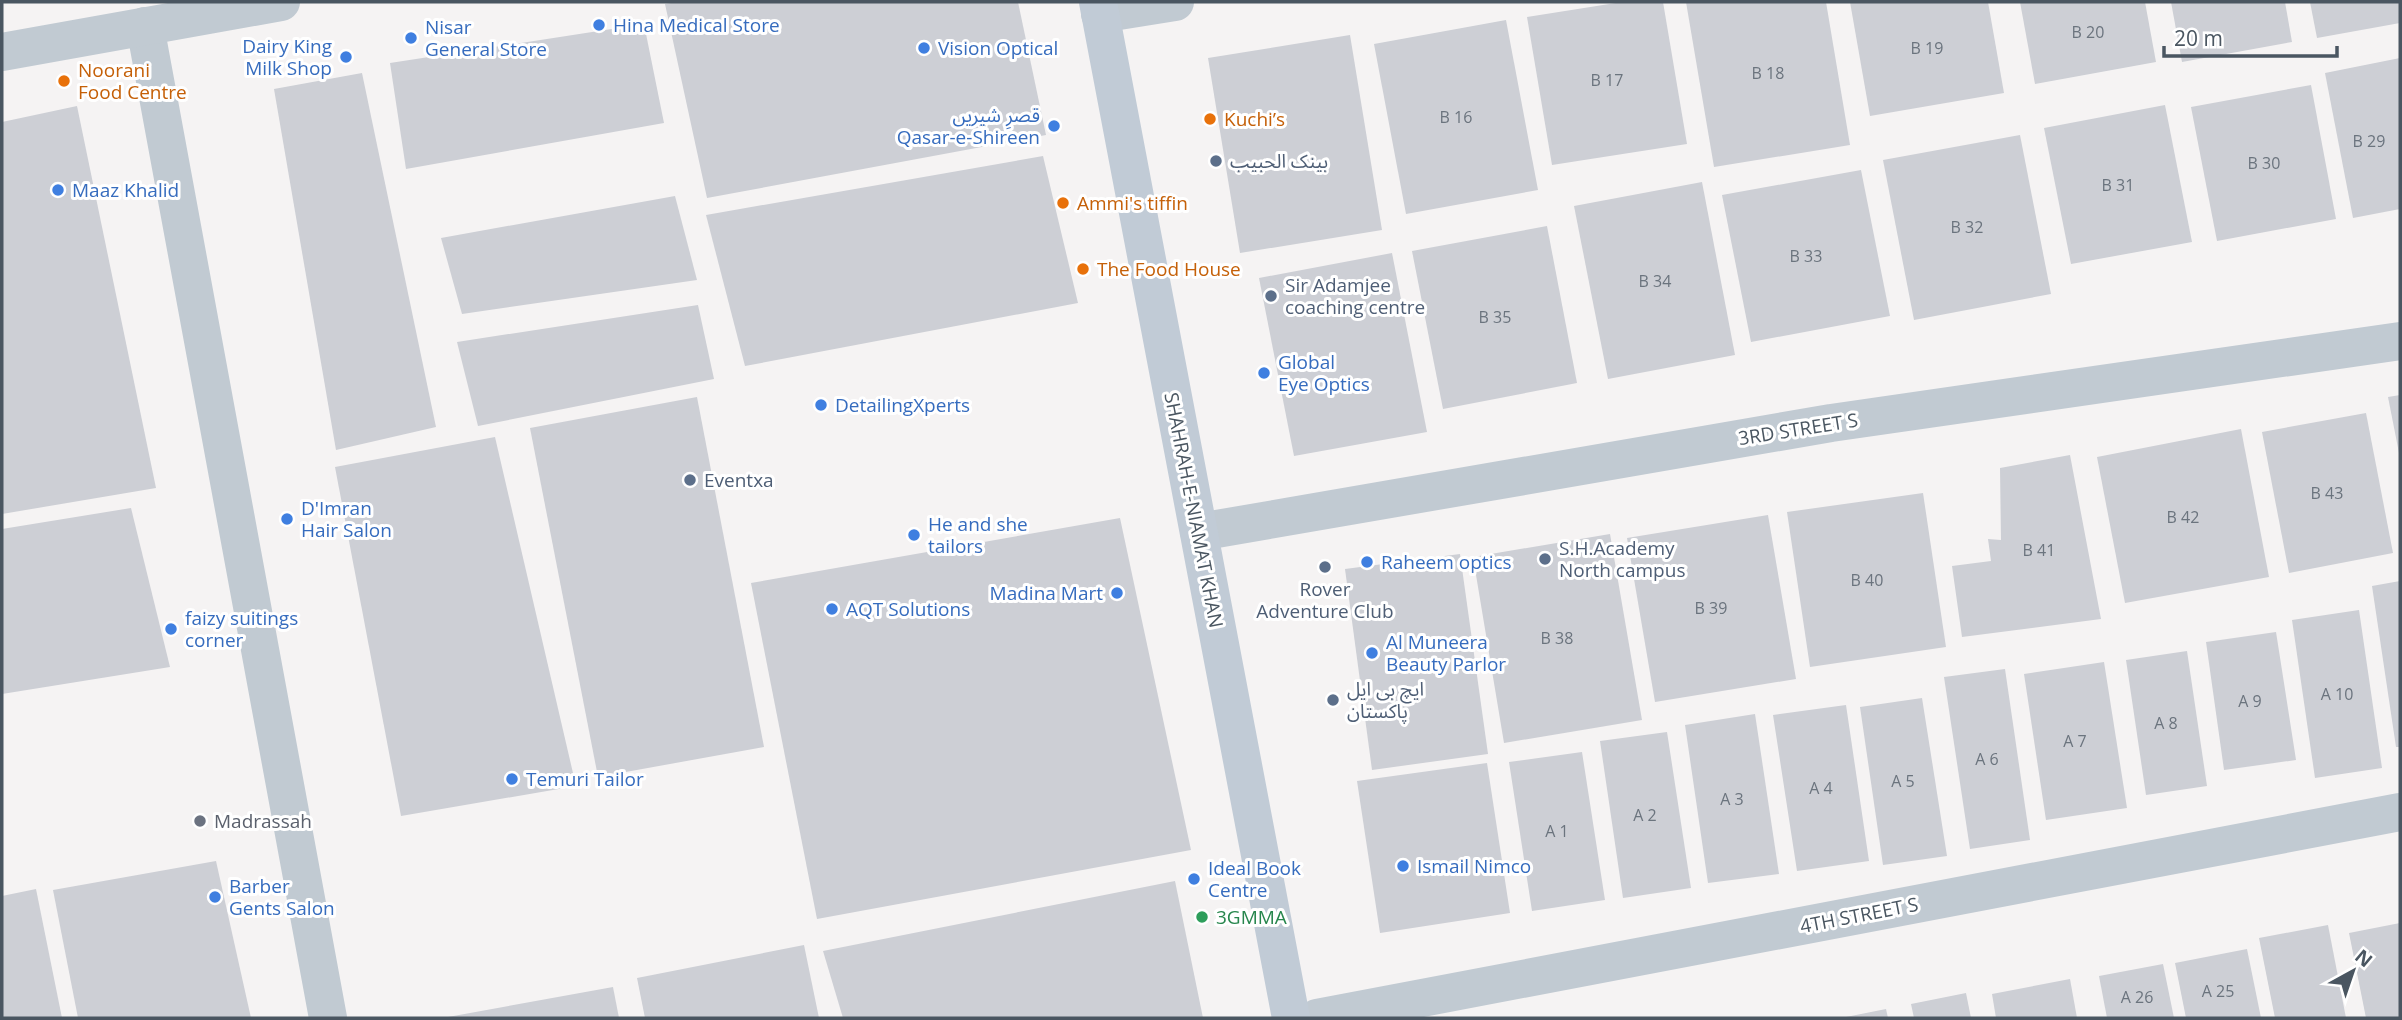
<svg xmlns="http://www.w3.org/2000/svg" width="2402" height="1020" font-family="'Open Sans','Noto Sans Arabic',sans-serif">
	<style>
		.building { fill: #cdcfd5 }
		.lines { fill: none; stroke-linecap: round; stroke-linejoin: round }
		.minor { stroke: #c1cad2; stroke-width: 38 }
		.tertiary { stroke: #c1cad2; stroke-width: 38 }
		.secondary { stroke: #c1cbd6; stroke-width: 38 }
		.shop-dot { fill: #3f7fe0; stroke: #fff; stroke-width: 2.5 }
		.food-dot { fill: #e8710a; stroke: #fff; stroke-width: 2.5 }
		.service-dot { fill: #5c6f8a; stroke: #fff; stroke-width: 2.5 }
		.worship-dot { fill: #6b7280; stroke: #fff; stroke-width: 2.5 }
		.leisure-dot { fill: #2e9e5b; stroke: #fff; stroke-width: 2.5 }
		.labels { text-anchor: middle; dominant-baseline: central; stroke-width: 6; stroke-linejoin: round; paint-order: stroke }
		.number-label { font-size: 16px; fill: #6b747e }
		.shop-label { font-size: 19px; fill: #366cbe; stroke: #fff; text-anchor: start }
		.food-label { font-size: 19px; fill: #c56008; stroke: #fff; text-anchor: start }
		.service-label { font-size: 19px; fill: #4e5e75; stroke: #fff; text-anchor: start }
		.street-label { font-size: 19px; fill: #4a5661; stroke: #fff }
		.worship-label { font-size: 19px; fill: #5b616d; stroke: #fff; text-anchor: start }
		.leisure-label { font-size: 19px; fill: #27864d; stroke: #fff; text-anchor: start }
	</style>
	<rect width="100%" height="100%" fill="#f5f3f3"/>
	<g class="building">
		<path d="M 677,2 L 1018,2 L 1046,135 L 707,198 L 665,4 Z"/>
		<path d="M 1622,2 L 1663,2 L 1687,144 L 1552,165 L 1527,17 Z"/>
		<path d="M 1686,2 L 1826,2 L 1850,145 L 1714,167 Z"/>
		<path d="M 1850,2 L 1988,2 L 2004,93 L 1870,116 Z"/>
		<path d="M 2020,2 L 2145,2 L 2156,62 L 2035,84 Z"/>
		<path d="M 2171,2 L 2285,2 L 2292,42 L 2182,62 Z"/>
		<path d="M 2310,2 L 2400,2 L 2400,23 L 2317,38 Z"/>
		<path d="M 1506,20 L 1538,190 L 1406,214 L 1374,44 Z"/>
		<path d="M 644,24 L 664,123 L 406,169 L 390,63 Z"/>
		<path d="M 1350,35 L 1382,230 L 1240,253 L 1208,58 Z"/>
		<path d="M 2400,58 L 2400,209 L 2353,218 L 2325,73 Z"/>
		<path d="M 362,73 L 436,427 L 336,450 L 274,89 Z"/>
		<path d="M 2311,85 L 2336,219 L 2217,241 L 2191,107 Z"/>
		<path d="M 2165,105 L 2192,242 L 2071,264 L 2044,128 Z"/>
		<path d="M 77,106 L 156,488 L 2,514 L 2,122 Z"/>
		<path d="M 2020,135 L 2051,294 L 1914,320 L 1883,160 Z"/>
		<path d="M 1043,156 L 1078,303 L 745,366 L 706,215 Z"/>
		<path d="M 1861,170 L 1890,316 L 1751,342 L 1722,195 Z"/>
		<path d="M 1702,182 L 1735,355 L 1608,379 L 1574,206 Z"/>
		<path d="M 675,196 L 697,280 L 462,314 L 441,238 Z"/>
		<path d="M 1547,226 L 1577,383 L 1443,409 L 1412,251 Z"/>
		<path d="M 1392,253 L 1427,432 L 1294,456 L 1259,278 Z"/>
		<path d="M 698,305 L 714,379 L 478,426 L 457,342 Z"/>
		<path d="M 2400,395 L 2400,453 L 2399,453 L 2388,397 Z"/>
		<path d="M 697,397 L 764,747 L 598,777 L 530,428 Z"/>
		<path d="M 2366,413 L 2393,553 L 2289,573 L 2262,432 Z"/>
		<path d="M 2241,429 L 2269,577 L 2125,603 L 2097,457 Z"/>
		<path d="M 495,437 L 576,786 L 401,816 L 335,467 Z"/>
		<path d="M 2070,455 L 2101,619 L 1962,637 L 1952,566 L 1991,561 L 1988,539 L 2001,540 L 2000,468 Z"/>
		<path d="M 1923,493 L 1946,647 L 1810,667 L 1787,512 Z"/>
		<path d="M 131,508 L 170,667 L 2,694 L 2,529 Z"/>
		<path d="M 1768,515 L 1796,679 L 1655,702 L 1627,538 Z"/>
		<path d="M 1120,518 L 1191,850 L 817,919 L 751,583 Z"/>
		<path d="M 1610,534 L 1642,720 L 1504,743 L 1473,557 Z"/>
		<path d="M 1460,554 L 1488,754 L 1372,770 L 1345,569 Z"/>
		<path d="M 2400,581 L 2400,747 L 2396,747 L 2372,586 Z"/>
		<path d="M 2359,610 L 2382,768 L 2315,778 L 2292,620 Z"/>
		<path d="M 2276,632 L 2296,760 L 2224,770 L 2206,642 Z"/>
		<path d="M 2187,651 L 2207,786 L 2146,795 L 2126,660 Z"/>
		<path d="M 2104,662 L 2127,808 L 2046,820 L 2024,674 Z"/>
		<path d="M 2005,669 L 2030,840 L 1970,849 L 1944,677 Z"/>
		<path d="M 1922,698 L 1947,856 L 1883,865 L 1860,707 Z"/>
		<path d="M 1846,705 L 1869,861 L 1797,871 L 1773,715 Z"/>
		<path d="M 1755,714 L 1779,874 L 1708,883 L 1685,725 Z"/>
		<path d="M 1667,732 L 1691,888 L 1623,898 L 1600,741 Z"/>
		<path d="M 1582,752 L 1605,900 L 1532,911 L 1509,762 Z"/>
		<path d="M 1487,763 L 1510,913 L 1380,933 L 1357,781 Z"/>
		<path d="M 216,861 L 251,1018 L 78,1018 L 53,890 Z"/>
		<path d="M 1175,881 L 1203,1018 L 843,1018 L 823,951 Z"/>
		<path d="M 36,889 L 62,1018 L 2,1018 L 2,896 Z"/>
		<path d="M 2400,923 L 2400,1018 L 2366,1018 L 2349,933 Z"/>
		<path d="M 2328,925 L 2346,1018 L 2275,1018 L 2259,938 Z"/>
		<path d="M 804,945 L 819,1018 L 645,1018 L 637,978 Z"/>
		<path d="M 2247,949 L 2261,1018 L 2186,1018 L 2175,963 Z"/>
		<path d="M 2163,964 L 2174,1018 L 2107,1018 L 2099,976 Z"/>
		<path d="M 2070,979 L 2077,1018 L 1996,1018 L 1992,994 Z"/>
		<path d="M 613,987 L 619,1018 L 448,1018 L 448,1017 Z"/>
		<path d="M 1966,993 L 1971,1018 L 1914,1018 L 1911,1004 Z"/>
		<path d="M 1886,1009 L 1888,1018 L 1846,1018 L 1846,1017 Z"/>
	</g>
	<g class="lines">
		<g class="minor">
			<path d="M 1100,14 L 1175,2"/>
			<path d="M 145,26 L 328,1018"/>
			<path d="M 1199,532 L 1831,423 L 2400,341"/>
			<path d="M 1317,1018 L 2400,812"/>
		</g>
		<path class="tertiary" d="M 2,52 L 281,2"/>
		<path class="secondary" d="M 1098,2 L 1291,1018"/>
	</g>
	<g class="shop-dot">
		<circle cx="599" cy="25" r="7"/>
		<circle cx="411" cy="38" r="7"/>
		<circle cx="924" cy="48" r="7"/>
		<circle cx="346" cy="57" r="7"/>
		<circle cx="1054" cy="126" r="7"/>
		<circle cx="58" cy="190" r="7"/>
		<circle cx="1264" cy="373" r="7"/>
		<circle cx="821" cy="405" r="7"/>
		<circle cx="287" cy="519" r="7"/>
		<circle cx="914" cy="535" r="7"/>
		<circle cx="1367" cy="562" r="7"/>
		<circle cx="1117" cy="593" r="7"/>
		<circle cx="832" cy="609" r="7"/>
		<circle cx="171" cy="629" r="7"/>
		<circle cx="1372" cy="653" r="7"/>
		<circle cx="512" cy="779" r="7"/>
		<circle cx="1403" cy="866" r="7"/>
		<circle cx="1194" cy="879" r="7"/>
		<circle cx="215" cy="897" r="7"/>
	</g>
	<g class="food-dot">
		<circle cx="64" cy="81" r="7"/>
		<circle cx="1210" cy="119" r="7"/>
		<circle cx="1063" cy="203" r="7"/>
		<circle cx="1083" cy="269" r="7"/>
	</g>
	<g class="service-dot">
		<circle cx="1216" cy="161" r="7"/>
		<circle cx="1271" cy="296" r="7"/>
		<circle cx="690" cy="480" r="7"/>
		<circle cx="1545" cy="559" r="7"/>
		<circle cx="1325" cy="567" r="7"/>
		<circle cx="1333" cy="700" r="7"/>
	</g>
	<circle class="worship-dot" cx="200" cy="821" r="7"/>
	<circle class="leisure-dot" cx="1202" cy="917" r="7"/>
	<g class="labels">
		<g class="number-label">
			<text x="2088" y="32">B 20</text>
			<text x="1927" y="48">B 19</text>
			<text x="1768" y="73">B 18</text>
			<text x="1607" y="80">B 17</text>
			<text x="1456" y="117">B 16</text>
			<text x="2369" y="141">B 29</text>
			<text x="2264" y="163">B 30</text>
			<text x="2118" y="185">B 31</text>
			<text x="1967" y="227">B 32</text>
			<text x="1806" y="256">B 33</text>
			<text x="1655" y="281">B 34</text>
			<text x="1495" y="317">B 35</text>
			<text x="2327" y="493">B 43</text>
			<text x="2183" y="517">B 42</text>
			<text x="2039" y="550">B 41</text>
			<text x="1867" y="580">B 40</text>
			<text x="1711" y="608">B 39</text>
			<text x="1557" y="638">B 38</text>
			<text x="2337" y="694">A 10</text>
			<text x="2250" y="701">A 9</text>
			<text x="2166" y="723">A 8</text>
			<text x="2075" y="741">A 7</text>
			<text x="1987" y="759">A 6</text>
			<text x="1903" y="781">A 5</text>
			<text x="1821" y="788">A 4</text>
			<text x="1732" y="799">A 3</text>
			<text x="1645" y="815">A 2</text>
			<text x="1557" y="831">A 1</text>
			<text x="2218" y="991">A 25</text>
			<text x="2137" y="997">A 26</text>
		</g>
		<g class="shop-label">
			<text x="613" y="25">Hina Medical Store</text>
			<text x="425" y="27">Nisar<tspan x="425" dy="22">General Store</tspan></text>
			<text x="332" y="46" text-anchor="end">Dairy King<tspan x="332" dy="22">Milk Shop</tspan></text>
			<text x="938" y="48">Vision Optical</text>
			<text x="1040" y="115" text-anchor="end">قصرِ شیریں<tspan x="1040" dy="22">Qasar-e-Shireen</tspan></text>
			<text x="72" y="190">Maaz Khalid</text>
			<text x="1278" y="362">Global<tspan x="1278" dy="22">Eye Optics</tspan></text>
			<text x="835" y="405">DetailingXperts</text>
			<text x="301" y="508">D'Imran<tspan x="301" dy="22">Hair Salon</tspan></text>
			<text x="928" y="524">He and she<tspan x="928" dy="22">tailors</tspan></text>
			<text x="1381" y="562">Raheem optics</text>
			<text x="1103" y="593" text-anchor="end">Madina Mart</text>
			<text x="846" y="609">AQT Solutions</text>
			<text x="185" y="618">faizy suitings<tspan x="185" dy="22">corner</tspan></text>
			<text x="1386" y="642">Al Muneera<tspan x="1386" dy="22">Beauty Parlor</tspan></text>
			<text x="526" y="779">Temuri Tailor</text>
			<text x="1417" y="866">Ismail Nimco</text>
			<text x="1208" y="868">Ideal Book<tspan x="1208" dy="22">Centre</tspan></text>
			<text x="229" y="886">Barber<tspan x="229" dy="22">Gents Salon</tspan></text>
		</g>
		<g class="food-label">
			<text x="78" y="70">Noorani<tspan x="78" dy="22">Food Centre</tspan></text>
			<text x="1224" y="119">Kuchi’s</text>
			<text x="1077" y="203">Ammi's tiffin</text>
			<text x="1097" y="269">The Food House</text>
		</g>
		<g class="service-label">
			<text x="1230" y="161">بينک الحبيب</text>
			<text x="1285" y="285">Sir Adamjee<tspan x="1285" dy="22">coaching centre</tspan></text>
			<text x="704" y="480">Eventxa</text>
			<text x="1559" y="548">S.H.Academy<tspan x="1559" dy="22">North campus</tspan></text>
			<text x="1325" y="589" text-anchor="middle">Rover<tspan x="1325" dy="22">Adventure Club</tspan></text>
			<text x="1347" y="689">ایچ بی ایل<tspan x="1347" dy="22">پاکستان</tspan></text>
		</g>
		<g class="street-label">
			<text transform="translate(1798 429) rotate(-9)">3RD STREET S</text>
			<text transform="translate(1194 510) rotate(79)">SHAHRAH-E-NIAMAT KHAN</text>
			<text transform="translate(1859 915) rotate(-11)">4TH STREET S</text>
		</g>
		<g class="worship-label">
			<text x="214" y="821">Madrassah</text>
		</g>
		<g class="leisure-label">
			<text x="1216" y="917">3GMMA</text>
		</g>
	</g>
	<rect width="2402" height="1020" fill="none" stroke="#4a5661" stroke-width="7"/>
	<g transform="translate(2353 971) rotate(40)" stroke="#ffffff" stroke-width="5" paint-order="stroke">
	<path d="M0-5L12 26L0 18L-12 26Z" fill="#4a5661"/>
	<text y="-10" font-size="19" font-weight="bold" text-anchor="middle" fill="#4a5661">N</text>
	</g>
	<path d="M2164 46v10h173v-10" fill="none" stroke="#4a5661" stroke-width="3.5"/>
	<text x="2174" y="46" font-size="21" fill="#4a5661" stroke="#ffffff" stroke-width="5" paint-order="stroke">20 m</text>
</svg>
